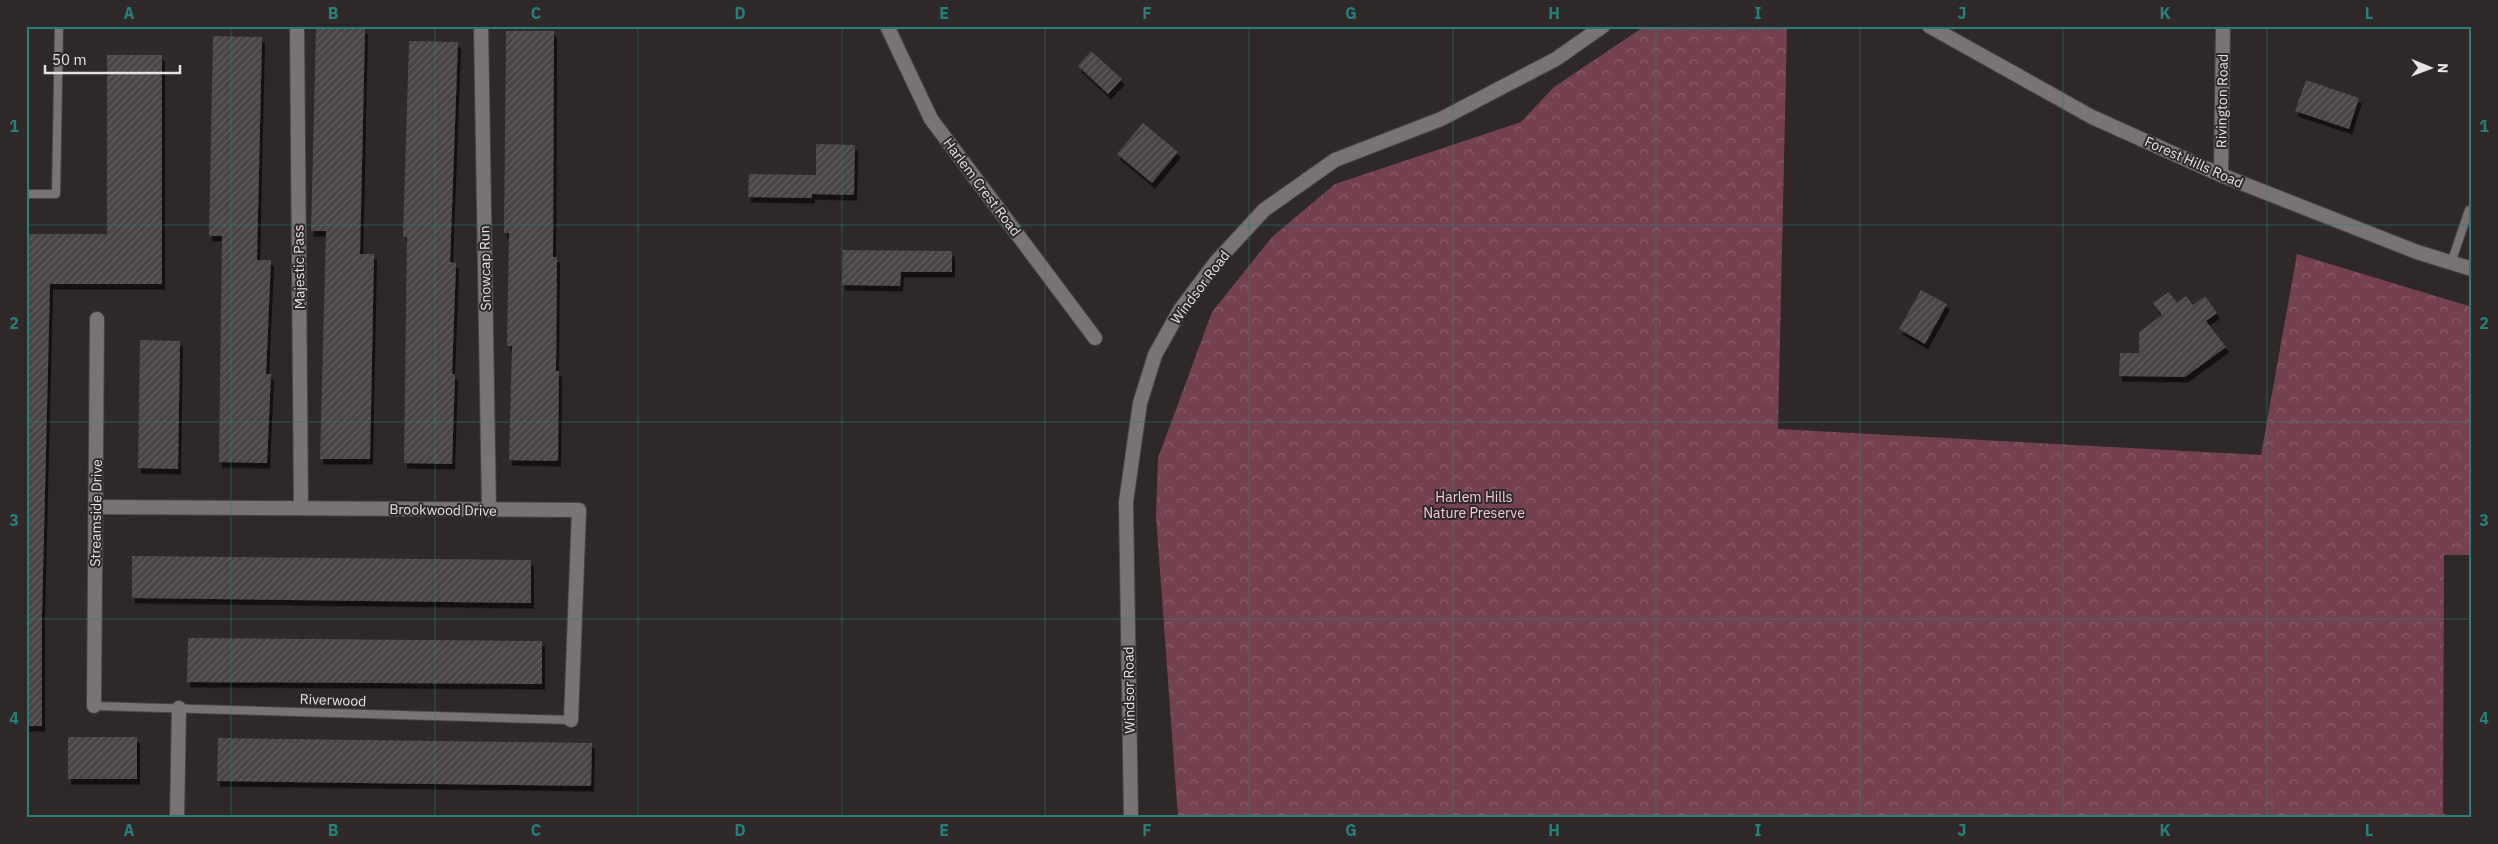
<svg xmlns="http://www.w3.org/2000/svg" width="2498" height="844" font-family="'IBM Plex Sans',sans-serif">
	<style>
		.park { fill: url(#park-crowns) }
		.building { fill: url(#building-hatch); filter: url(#shadow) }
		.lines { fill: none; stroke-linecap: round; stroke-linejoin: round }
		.service-casing { stroke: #484445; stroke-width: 10 }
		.minor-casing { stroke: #484445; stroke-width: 16 }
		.tertiary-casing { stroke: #484445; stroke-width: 16 }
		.service { stroke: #7a7375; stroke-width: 8 }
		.minor { stroke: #7a7375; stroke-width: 14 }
		.tertiary { stroke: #7a7375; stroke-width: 14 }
		.grid { fill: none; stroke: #25817a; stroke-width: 1; stroke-opacity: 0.55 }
		.labels { text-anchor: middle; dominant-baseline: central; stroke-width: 4; stroke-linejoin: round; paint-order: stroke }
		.street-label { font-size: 14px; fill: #e8e4e5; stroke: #2e2829 }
		.park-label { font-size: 14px; fill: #f8cbd5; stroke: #2e2829 }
		.neatline { fill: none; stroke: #25817a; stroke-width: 2 }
		.grid-label { font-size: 16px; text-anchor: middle; font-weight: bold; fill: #25817a }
	</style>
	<defs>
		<pattern id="park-crowns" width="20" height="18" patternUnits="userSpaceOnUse" patternTransform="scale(1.25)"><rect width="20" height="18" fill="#76414f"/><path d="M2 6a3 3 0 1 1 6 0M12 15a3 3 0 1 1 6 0" fill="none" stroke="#8a5c68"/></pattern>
		<pattern id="building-hatch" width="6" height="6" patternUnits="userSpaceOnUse" patternTransform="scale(1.25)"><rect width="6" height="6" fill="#4a4445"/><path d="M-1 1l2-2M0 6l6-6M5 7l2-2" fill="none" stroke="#645f60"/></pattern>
		<filter id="shadow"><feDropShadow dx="3" dy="5.5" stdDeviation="0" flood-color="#0009"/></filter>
	</defs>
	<rect width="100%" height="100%" fill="#2e2829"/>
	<path class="park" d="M 1645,26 L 1787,26 L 1778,429 L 2261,455 L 2297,254 L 2472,307 L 2472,555 L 2444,555 L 2443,813 L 2454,818 L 1178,817 L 1156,516 L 1158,458 L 1212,312 L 1272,237 L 1335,184 L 1521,122 L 1554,87 Z"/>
	<g class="building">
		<path d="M 316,27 L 365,28 L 360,254 L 374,254 L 370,459 L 320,459 L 326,231 L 311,231 Z"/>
		<path d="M 506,31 L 554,31 L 553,257 L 557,257 L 556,371 L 559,371 L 558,461 L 509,460 L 512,346 L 507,346 L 509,233 L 504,233 Z"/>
		<path d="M 213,36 L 262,37 L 257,260 L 271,260 L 266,374 L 271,374 L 267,463 L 219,462 L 222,236 L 209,236 Z"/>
		<path d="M 409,41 L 458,42 L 450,262 L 456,263 L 452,374 L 455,374 L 452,464 L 404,463 L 407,237 L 403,237 Z"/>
		<path d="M 1091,51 L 1122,79 L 1108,94 L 1078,66 Z"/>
		<path d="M 107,55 L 162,55 L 162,284 L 50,284 L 42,614 L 42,726 L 26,726 L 26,234 L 107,234 Z"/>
		<path d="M 2306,80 L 2359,98 L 2349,129 L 2295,111 Z"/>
		<path d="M 1143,123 L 1178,152 L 1152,183 L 1117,154 Z"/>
		<path d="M 816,144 L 855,145 L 854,195 L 812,194 L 812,198 L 748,197 L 749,174 L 816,175 Z"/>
		<path d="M 843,250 L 952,251 L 952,272 L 901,272 L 900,286 L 842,285 Z"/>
		<path d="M 1921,290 L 1947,304 L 1925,344 L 1899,329 Z"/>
		<path d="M 2169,292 L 2177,303 L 2186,296 L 2193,305 L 2205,296 L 2217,313 L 2206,321 L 2226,347 L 2185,377 L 2119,376 L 2120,353 L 2139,353 L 2139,332 L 2162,315 L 2153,303 Z"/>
		<path d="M 140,340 L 180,341 L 178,469 L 138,468 Z"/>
		<path d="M 132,556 L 531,560 L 531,603 L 132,598 Z"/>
		<path d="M 188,638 L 542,641 L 542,684 L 187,682 Z"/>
		<rect x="68" y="737" width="69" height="42"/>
		<path d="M 218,738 L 592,743 L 591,786 L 217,781 Z"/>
	</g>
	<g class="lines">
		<g class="service-casing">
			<g id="service">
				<path d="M 26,194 L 56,194 L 59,26"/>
				<path d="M 2451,263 L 2469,210 L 2472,210"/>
				<path d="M 94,706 L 571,720"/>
			</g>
		</g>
		<g class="minor-casing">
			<g id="minor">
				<path d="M 297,26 L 301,508"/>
				<path d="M 481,26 L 489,510"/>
				<path d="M 887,26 L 931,119 L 1095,338"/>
				<path d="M 2221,175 L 2223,26"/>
				<path d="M 97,507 L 579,510 L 571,720"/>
				<path d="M 94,706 L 97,319"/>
				<path d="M 177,818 L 179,708"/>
			</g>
		</g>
		<g class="tertiary-casing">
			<g id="tertiary">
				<path d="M 1929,26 L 2092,117 L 2221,175 L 2417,252 L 2472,269"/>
				<path d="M 1131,818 L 1126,502 L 1140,403 L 1155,355 L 1180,310 L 1216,262 L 1264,210 L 1335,160 L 1441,119 L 1556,59 L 1603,26"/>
			</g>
		</g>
		<use href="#service" class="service"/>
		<use href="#minor" class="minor"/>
		<use href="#tertiary" class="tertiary"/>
	</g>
	<path class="grid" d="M 231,26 L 231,818M 435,26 L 435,818M 638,26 L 638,818M 842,26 L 842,818M 1045,26 L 1045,818M 1249,26 L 1249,818M 1453,26 L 1453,818M 1656,26 L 1656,818M 1860,26 L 1860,818M 2063,26 L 2063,818M 2267,26 L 2267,818M 26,225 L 2472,225M 26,422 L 2472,422M 26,619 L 2472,619"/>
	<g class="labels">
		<g class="street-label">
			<text transform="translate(2222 101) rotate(-89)">Rivington Road</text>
			<text transform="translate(2194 162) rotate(24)">Forest Hills Road</text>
			<text transform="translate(982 187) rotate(53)">Harlem Crest Road</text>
			<text transform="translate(299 267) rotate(-91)">Majestic Pass</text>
			<text transform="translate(485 268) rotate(-91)">Snowcap Run</text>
			<text transform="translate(1200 287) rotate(-53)">Windsor Road</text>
			<text transform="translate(443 510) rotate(1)">Brookwood Drive</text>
			<text transform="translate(96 513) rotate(-89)">Streamside Drive</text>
			<text transform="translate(1129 690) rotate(-91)">Windsor Road</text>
			<text transform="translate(333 700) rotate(2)">Riverwood</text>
		</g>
		<g class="park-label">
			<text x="1474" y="497">Harlem Hills<tspan x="1474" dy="16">Nature Preserve</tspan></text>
		</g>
	</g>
	<rect width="2498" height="844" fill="none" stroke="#2e2829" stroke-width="55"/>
	<g transform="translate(2430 68) rotate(91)" stroke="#2e2829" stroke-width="4" paint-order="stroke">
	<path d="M0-4L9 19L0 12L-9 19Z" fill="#e8e4e5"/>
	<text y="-8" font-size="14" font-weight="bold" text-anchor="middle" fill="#e8e4e5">N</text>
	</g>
	<path d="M45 65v8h135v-8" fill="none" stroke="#e8e4e5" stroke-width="2.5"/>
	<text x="52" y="65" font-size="15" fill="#e8e4e5" stroke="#2e2829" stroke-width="4" paint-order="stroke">50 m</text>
	<rect x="28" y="28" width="2442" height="788" class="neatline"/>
	<g class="grid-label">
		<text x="129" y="19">A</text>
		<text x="333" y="19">B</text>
		<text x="536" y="19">C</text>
		<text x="740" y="19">D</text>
		<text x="944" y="19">E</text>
		<text x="1147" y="19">F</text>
		<text x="1351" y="19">G</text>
		<text x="1554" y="19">H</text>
		<text x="1758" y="19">I</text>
		<text x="1962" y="19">J</text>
		<text x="2165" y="19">K</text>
		<text x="2369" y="19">L</text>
		<text x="14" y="132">1</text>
		<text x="2484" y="132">1</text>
		<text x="14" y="329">2</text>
		<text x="2484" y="329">2</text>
		<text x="14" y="526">3</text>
		<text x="2484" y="526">3</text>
		<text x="14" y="724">4</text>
		<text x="2484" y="724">4</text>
		<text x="129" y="836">A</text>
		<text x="333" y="836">B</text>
		<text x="536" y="836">C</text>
		<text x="740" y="836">D</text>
		<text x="944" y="836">E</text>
		<text x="1147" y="836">F</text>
		<text x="1351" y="836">G</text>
		<text x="1554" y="836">H</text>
		<text x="1758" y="836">I</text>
		<text x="1962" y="836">J</text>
		<text x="2165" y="836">K</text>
		<text x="2369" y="836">L</text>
	</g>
</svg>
